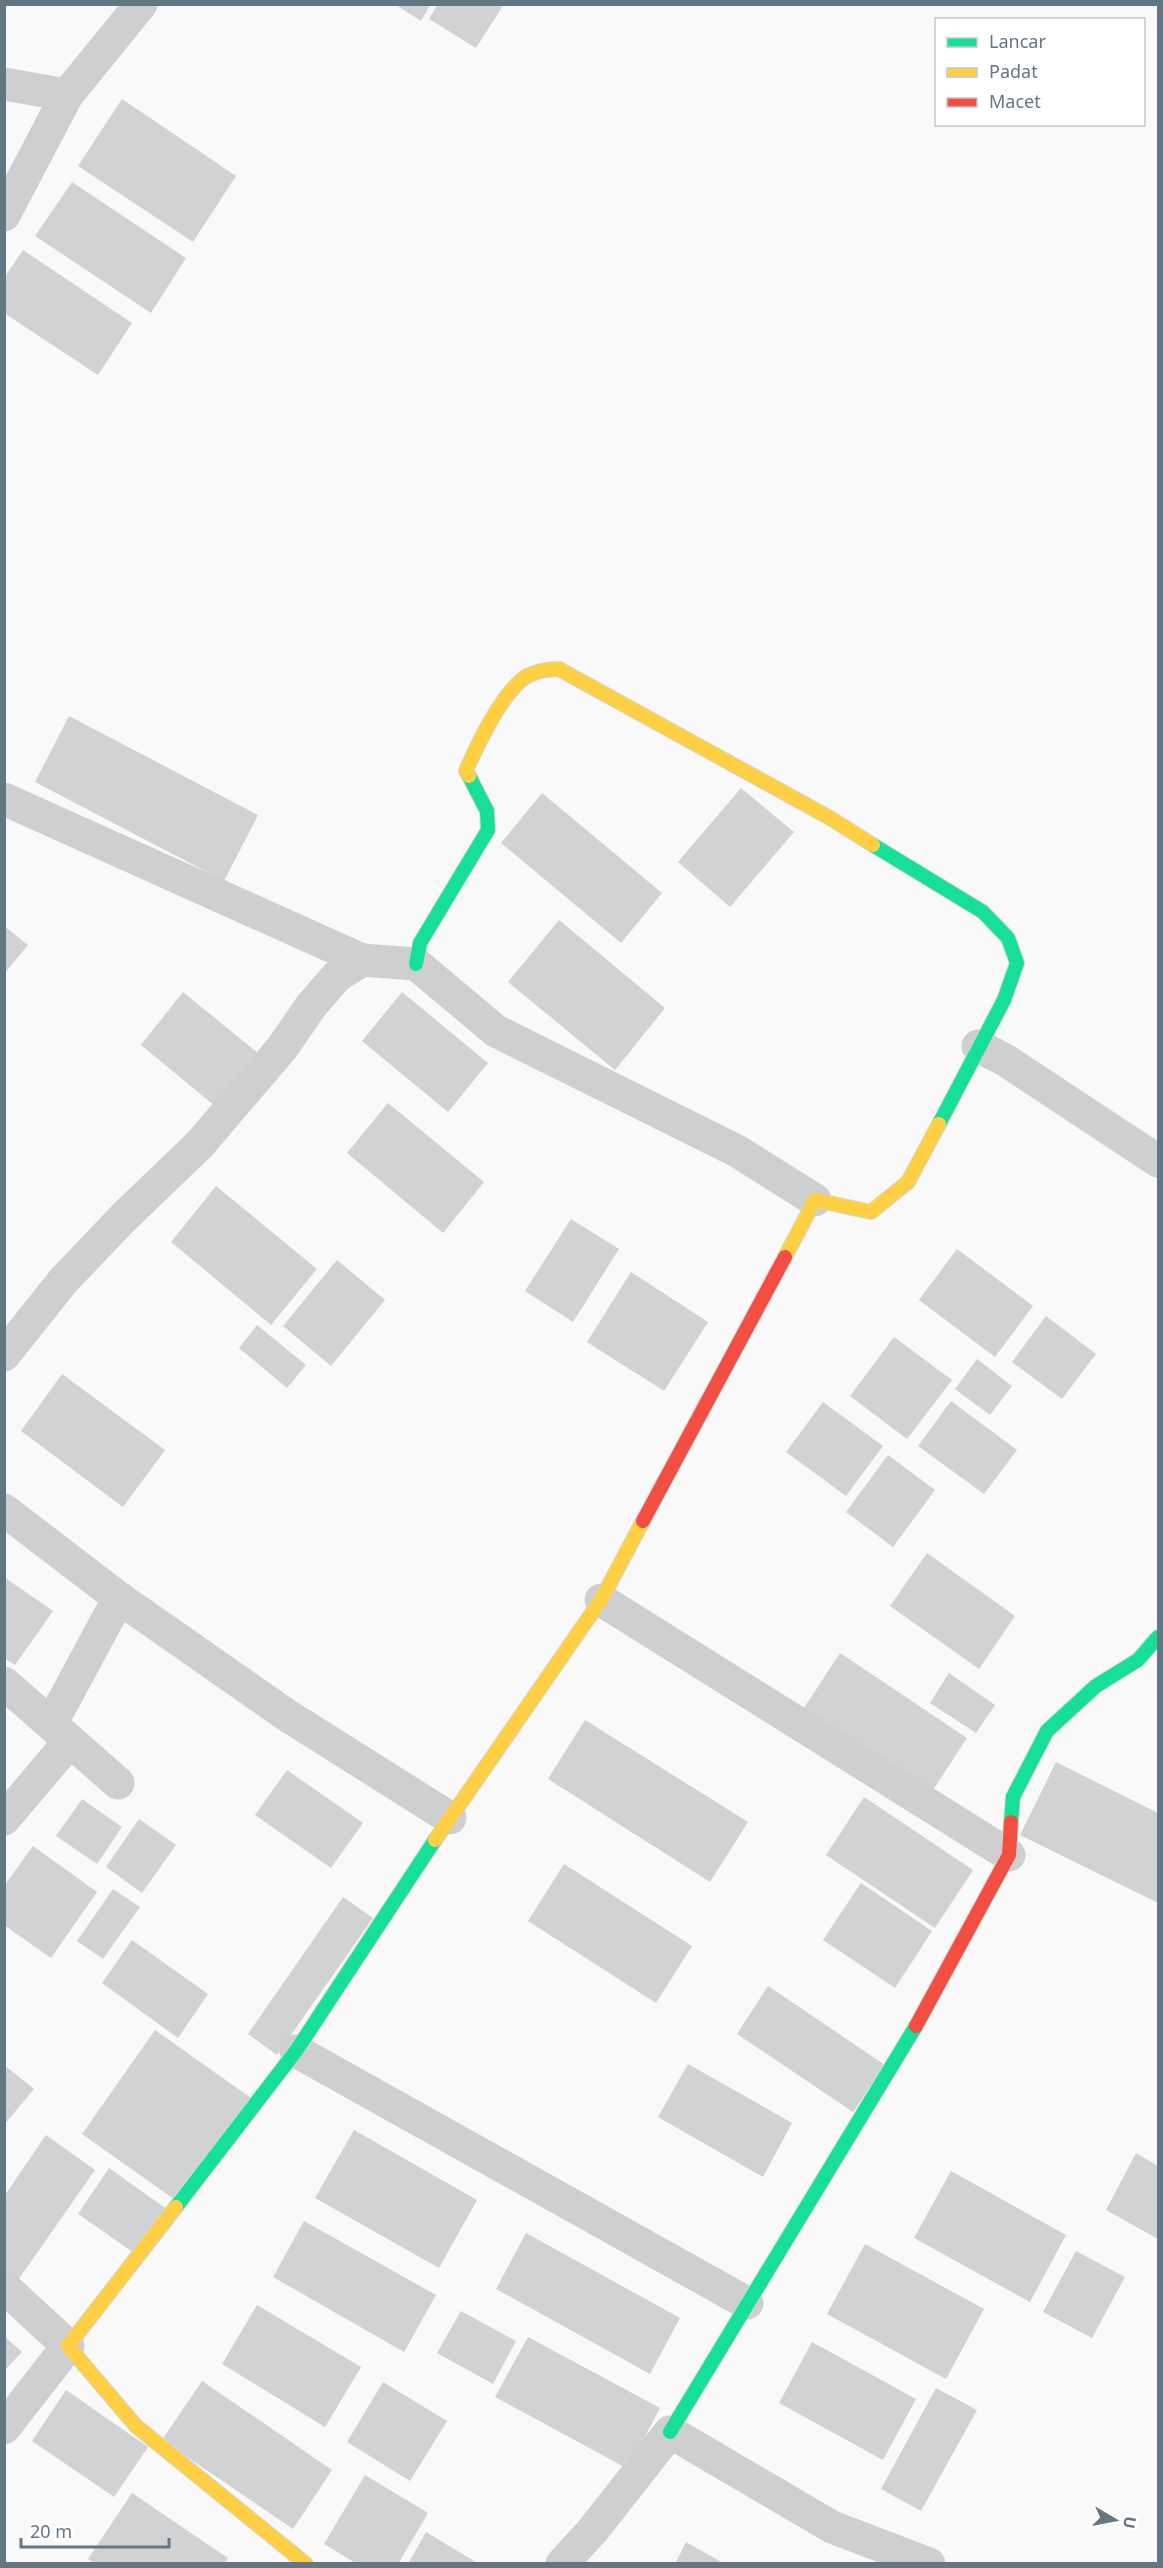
<svg xmlns="http://www.w3.org/2000/svg" width="1163" height="2568" font-family="'Noto Sans',sans-serif">
	<style>
		.building { fill: #d0d2d3 }
		.lines { fill: none; stroke-linecap: round; stroke-linejoin: round }
		.fast-casing { stroke: #d5d6d7; stroke-width: 16 }
		.slow-casing { stroke: #d5d6d7; stroke-width: 16 }
		.jam-casing { stroke: #d5d6d7; stroke-width: 16 }
		.street { stroke: #cecfd0; stroke-width: 33 }
		.fast { stroke: #16e098; stroke-width: 14 }
		.slow { stroke: #ffcf43; stroke-width: 14 }
		.jam { stroke: #f24e42; stroke-width: 14 }
	</style>
	<rect width="100%" height="100%" fill="#f9f9f9"/>
	<g class="building">
		<path d="M 394,4 L 431,4 L 421,21 Z"/>
		<path d="M 438,4 L 504,4 L 476,48 L 429,19 Z"/>
		<path d="M 122,99 L 236,176 L 193,242 L 78,166 Z"/>
		<path d="M 72,182 L 186,258 L 151,313 L 35,236 Z"/>
		<path d="M 23,250 L 132,323 L 98,375 L 4,313 L 4,278 Z"/>
		<path d="M 69,716 L 258,815 L 224,881 L 35,782 Z"/>
		<path d="M 741,788 L 794,832 L 730,907 L 678,862 Z"/>
		<path d="M 542,793 L 662,893 L 621,943 L 501,843 Z"/>
		<path d="M 559,920 L 665,1008 L 615,1070 L 508,982 Z"/>
		<path d="M 4,926 L 28,945 L 4,974 Z"/>
		<path d="M 183,992 L 264,1058 L 221,1111 L 141,1045 Z"/>
		<path d="M 402,992 L 488,1063 L 448,1112 L 362,1041 Z"/>
		<path d="M 388,1103 L 484,1182 L 443,1233 L 347,1153 Z"/>
		<path d="M 216,1186 L 317,1269 L 271,1325 L 171,1242 Z"/>
		<path d="M 571,1219 L 619,1249 L 573,1322 L 525,1291 Z"/>
		<path d="M 957,1249 L 1033,1306 L 995,1357 L 919,1300 Z"/>
		<path d="M 337,1260 L 385,1300 L 331,1366 L 283,1326 Z"/>
		<path d="M 631,1272 L 708,1322 L 664,1391 L 587,1342 Z"/>
		<path d="M 1046,1316 L 1096,1354 L 1062,1399 L 1012,1362 Z"/>
		<path d="M 257,1325 L 306,1365 L 287,1388 L 239,1348 Z"/>
		<path d="M 894,1337 L 952,1380 L 907,1439 L 850,1396 Z"/>
		<path d="M 977,1359 L 1012,1386 L 990,1415 L 955,1389 Z"/>
		<path d="M 62,1374 L 165,1450 L 123,1507 L 21,1431 Z"/>
		<path d="M 951,1401 L 1017,1450 L 984,1494 L 918,1446 Z"/>
		<path d="M 823,1402 L 883,1446 L 846,1496 L 786,1452 Z"/>
		<path d="M 888,1455 L 935,1490 L 893,1547 L 846,1512 Z"/>
		<path d="M 927,1553 L 1015,1616 L 979,1669 L 890,1606 Z"/>
		<path d="M 4,1577 L 53,1611 L 15,1665 L 4,1658 Z"/>
		<path d="M 840,1653 L 967,1738 L 927,1799 L 800,1714 Z"/>
		<path d="M 949,1673 L 995,1705 L 976,1733 L 930,1703 Z"/>
		<path d="M 585,1720 L 748,1822 L 710,1882 L 548,1779 Z"/>
		<path d="M 1056,1762 L 1158,1813 L 1158,1903 L 1020,1835 Z"/>
		<path d="M 287,1770 L 363,1823 L 331,1868 L 255,1815 Z"/>
		<path d="M 864,1797 L 973,1870 L 935,1928 L 826,1855 Z"/>
		<path d="M 82,1799 L 122,1827 L 97,1864 L 56,1836 Z"/>
		<path d="M 139,1819 L 176,1845 L 142,1893 L 106,1867 Z"/>
		<path d="M 33,1846 L 97,1892 L 51,1958 L 4,1925 L 4,1886 Z"/>
		<path d="M 564,1864 L 692,1946 L 656,2003 L 528,1921 Z"/>
		<path d="M 861,1883 L 932,1931 L 895,1988 L 823,1940 Z"/>
		<path d="M 113,1889 L 140,1907 L 103,1959 L 77,1941 Z"/>
		<path d="M 343,1897 L 373,1918 L 277,2055 L 248,2034 Z"/>
		<path d="M 132,1940 L 208,1994 L 178,2038 L 102,1983 Z"/>
		<path d="M 768,1986 L 885,2065 L 853,2112 L 737,2034 Z"/>
		<path d="M 155,2030 L 251,2098 L 178,2202 L 82,2134 Z"/>
		<path d="M 688,2064 L 792,2123 L 763,2177 L 658,2117 Z"/>
		<path d="M 4,2065 L 34,2089 L 4,2125 Z"/>
		<path d="M 354,2130 L 477,2200 L 439,2268 L 315,2198 Z"/>
		<path d="M 46,2135 L 95,2170 L 16,2283 L 5,2275 L 5,2195 Z"/>
		<path d="M 1136,2153 L 1158,2166 L 1158,2239 L 1106,2210 Z"/>
		<path d="M 109,2168 L 168,2210 L 137,2255 L 78,2214 Z"/>
		<path d="M 951,2171 L 1066,2235 L 1030,2302 L 914,2238 Z"/>
		<path d="M 304,2221 L 436,2295 L 404,2352 L 273,2277 Z"/>
		<path d="M 526,2233 L 680,2318 L 650,2374 L 496,2289 Z"/>
		<path d="M 865,2244 L 984,2309 L 946,2379 L 827,2314 Z"/>
		<path d="M 1076,2251 L 1125,2277 L 1092,2338 L 1043,2312 Z"/>
		<path d="M 257,2305 L 361,2367 L 325,2427 L 222,2364 Z"/>
		<path d="M 461,2311 L 516,2341 L 493,2384 L 437,2353 Z"/>
		<path d="M 4,2336 L 22,2352 L 4,2371 Z"/>
		<path d="M 528,2337 L 660,2408 L 628,2469 L 495,2397 Z"/>
		<path d="M 812,2342 L 916,2399 L 883,2460 L 779,2403 Z"/>
		<path d="M 202,2381 L 332,2470 L 293,2529 L 162,2440 Z"/>
		<path d="M 383,2382 L 447,2421 L 410,2481 L 347,2442 Z"/>
		<path d="M 936,2388 L 977,2410 L 921,2511 L 881,2489 Z"/>
		<path d="M 66,2390 L 148,2447 L 114,2497 L 32,2441 Z"/>
		<path d="M 365,2475 L 428,2513 L 398,2564 L 357,2564 L 324,2544 Z"/>
		<path d="M 132,2493 L 228,2558 L 224,2564 L 95,2564 L 88,2559 Z"/>
		<path d="M 426,2532 L 479,2564 L 408,2564 Z"/>
		<path d="M 686,2542 L 725,2564 L 675,2564 Z"/>
	</g>
	<g class="lines">
		<g class="fast-casing">
			<g id="fast">
				<path d="M 873,845 L 983,912 L 1008,938 L 1017,963 L 1004,1000 L 939,1124"/>
				<path d="M 416,964 L 420,943 L 488,830 L 487,811 L 469,776"/>
				<path d="M 1011,1822 L 1013,1797 L 1047,1731 L 1096,1686 L 1138,1660 L 1158,1637"/>
				<path d="M 176,2207 L 296,2051 L 435,1840"/>
				<path d="M 670,2432 L 916,2026"/>
			</g>
		</g>
		<g class="slow-casing">
			<g id="slow">
				<path d="M 469,776 L 466,771 C 477,745 503,691 527,676 C 537,671 548,669 559,669 L 830,818 L 873,845"/>
				<path d="M 785,1257 L 815,1200 L 871,1212 L 908,1182 L 939,1124"/>
				<path d="M 435,1840 L 601,1600 L 643,1521"/>
				<path d="M 176,2207 L 68,2346 L 136,2426 L 306,2564"/>
			</g>
		</g>
		<g class="jam-casing">
			<g id="jam">
				<path d="M 643,1521 L 785,1257"/>
				<path d="M 916,2026 L 1009,1855 L 1011,1822"/>
			</g>
		</g>
		<g class="street">
			<path d="M 4,84 L 67,95"/>
			<path d="M 4,215 L 67,95 L 141,4"/>
			<path d="M 4,799 L 362,960"/>
			<path d="M 978,1046 L 1005,1060 L 1158,1161"/>
			<path d="M 4,1355 L 63,1281 L 122,1219 L 200,1144 L 282,1048 L 311,1006 L 337,976 L 362,960 L 416,964 L 496,1031 L 737,1151 L 815,1200"/>
			<path d="M 4,1510 L 119,1598 L 288,1716 L 450,1818"/>
			<path d="M 601,1600 L 1009,1855"/>
			<path d="M 4,1683 L 118,1783"/>
			<path d="M 51,1724 L 119,1598"/>
			<path d="M 4,1819 L 70,1741"/>
			<path d="M 296,2051 L 747,2303"/>
			<path d="M 4,2287 L 68,2346 L 4,2428"/>
			<path d="M 562,2564 L 593,2530 L 670,2432 L 832,2527 L 929,2564"/>
		</g>
		<use href="#fast" class="fast"/>
		<use href="#slow" class="slow"/>
		<use href="#jam" class="jam"/>
	</g>
	<rect width="1163" height="2568" fill="none" stroke="#657683" stroke-width="12"/>
	<rect x="935" y="18" width="210" height="108" fill="#ffffff" stroke="#c1c8cd" stroke-width="1.5"/>
	<rect x="947" y="38" width="30" height="9" fill="#16e098" stroke="#c1c8cd" stroke-width="1.5"/>
	<text x="989" y="48" font-size="18" fill="#657683">Lancar</text>
	<rect x="947" y="68" width="30" height="9" fill="#ffcf43" stroke="#c1c8cd" stroke-width="1.5"/>
	<text x="989" y="78" font-size="18" fill="#657683">Padat</text>
	<rect x="947" y="98" width="30" height="9" fill="#f24e42" stroke="#c1c8cd" stroke-width="1.5"/>
	<text x="989" y="108" font-size="18" fill="#657683">Macet</text>
	<g transform="translate(1115 2520) rotate(100)" stroke="#ffffff" stroke-width="4.5" paint-order="stroke">
	<path d="M0-4.5L10 22L0 15L-10 22Z" fill="#657683"/>
	<text y="-9" font-size="16" font-weight="bold" text-anchor="middle" fill="#657683">U</text>
	</g>
	<path d="M21 2538v9h148v-9" fill="none" stroke="#657683" stroke-width="3"/>
	<text x="30" y="2538" font-size="18" fill="#657683" stroke="#ffffff" stroke-width="4.5" paint-order="stroke">20 m</text>
</svg>
